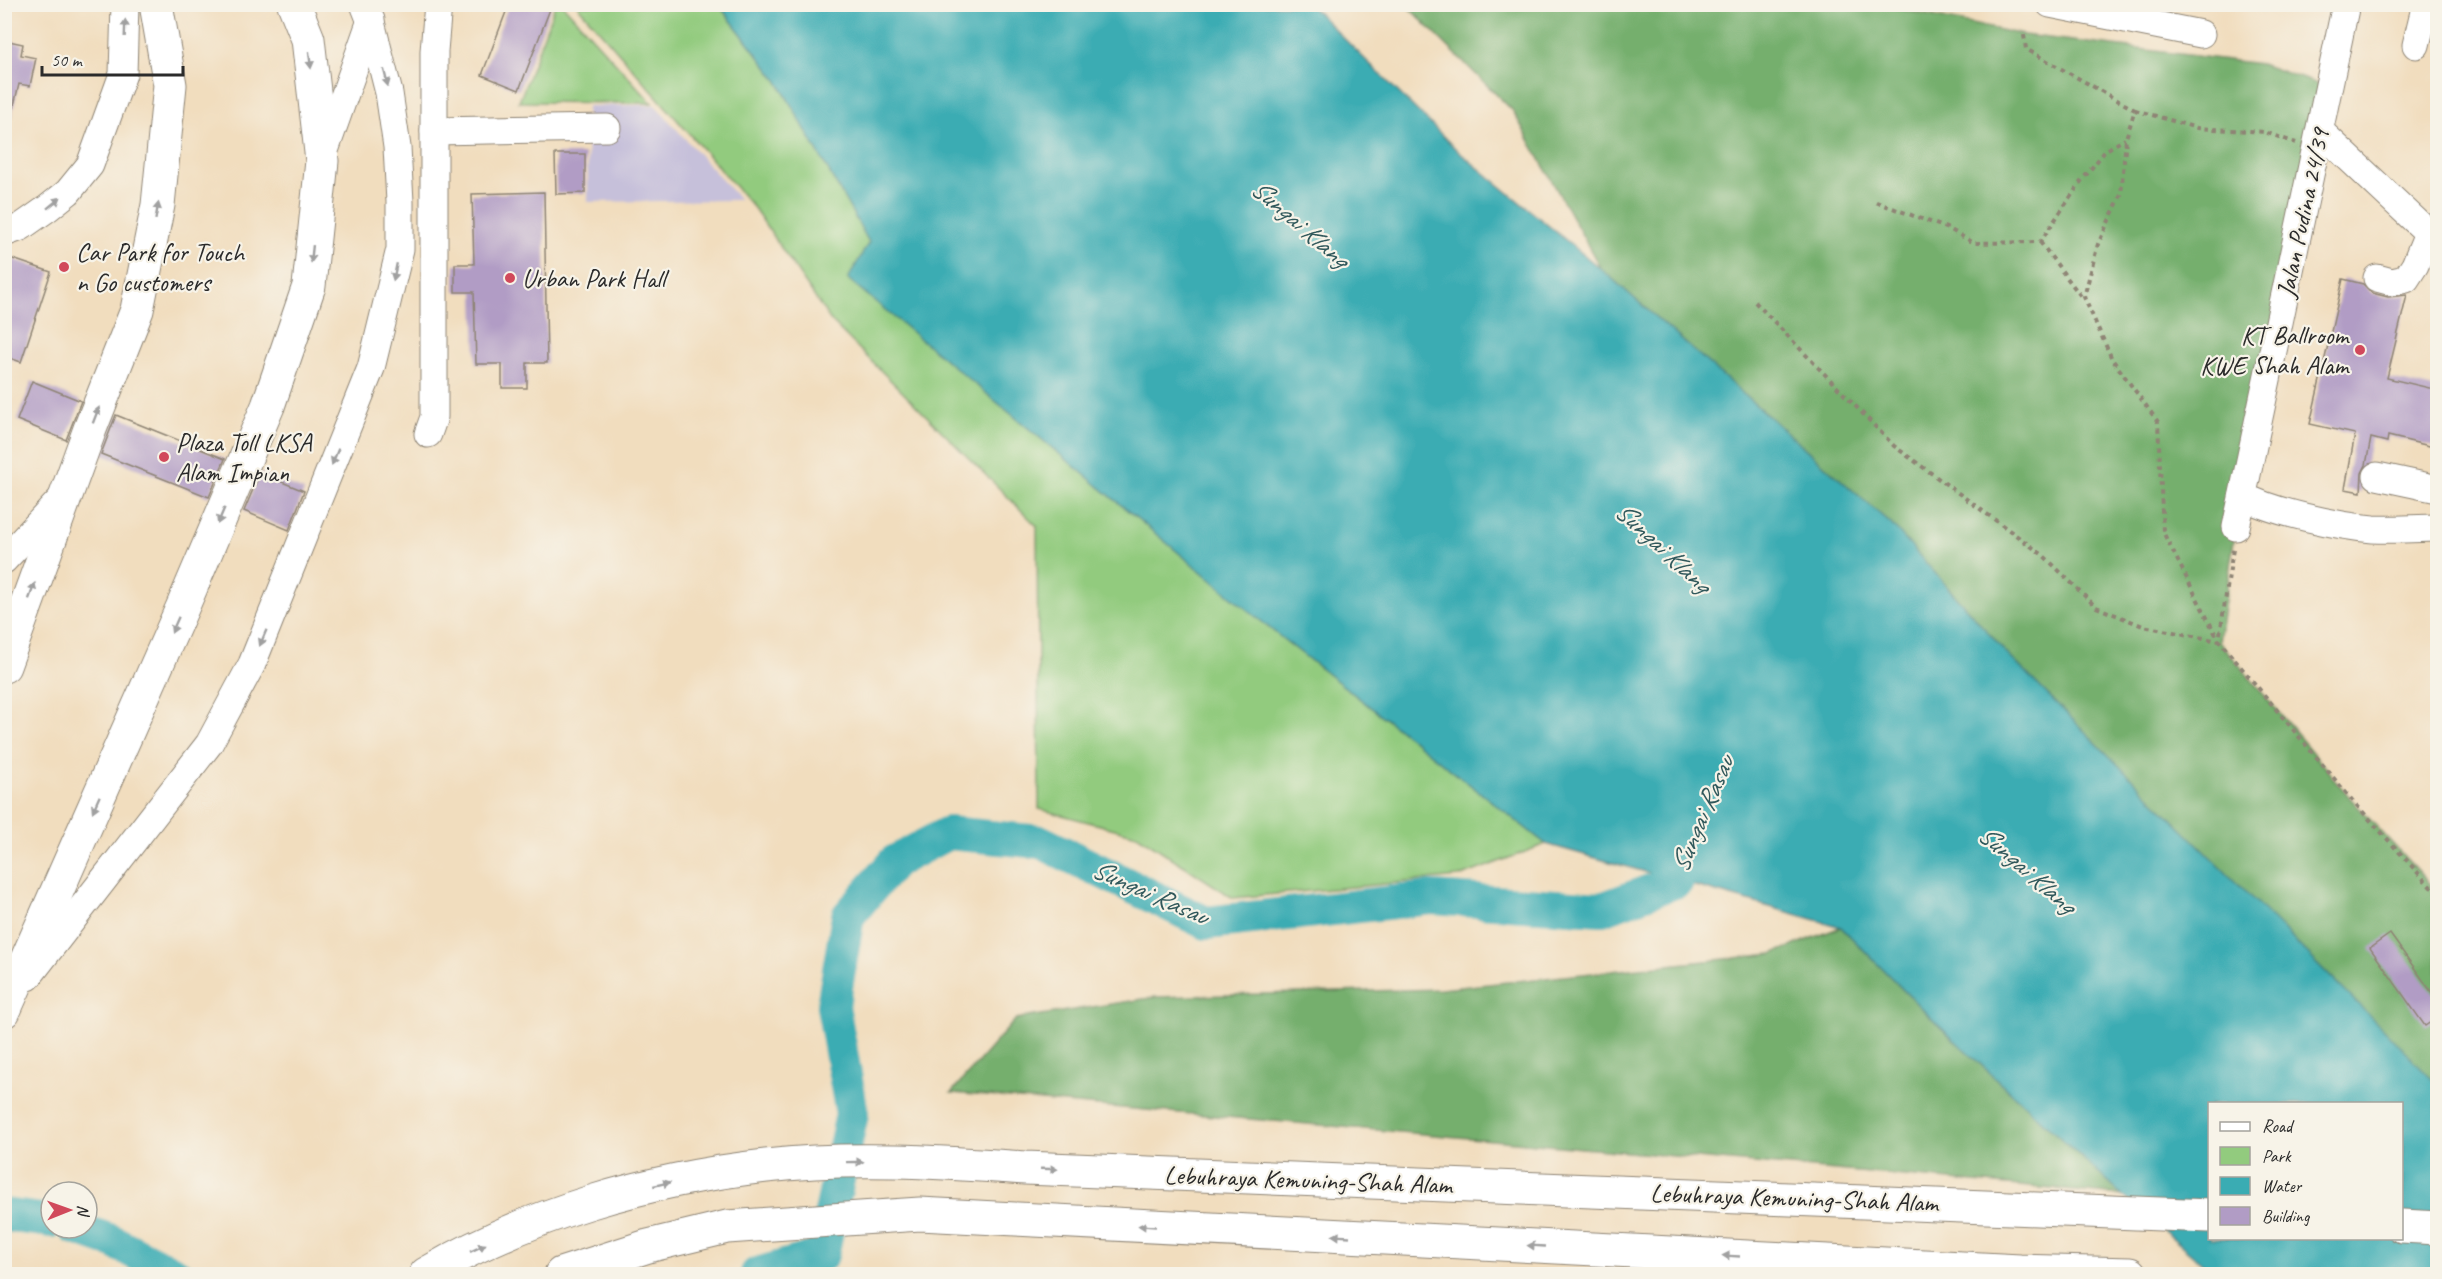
<svg xmlns="http://www.w3.org/2000/svg" width="2442" height="1279" font-family="Caveat,sans-serif">
	<style>
		.industrial { fill: #c6c0da }
		.green { fill: #92cb7e; stroke: #5e7b54; stroke-width: 1.5 }
		.forest { fill: #75af6d; stroke: #506d4c; stroke-width: 1.5 }
		.water { fill: #3aacb3; stroke: #326c6f; stroke-width: 1.5; fill-rule: evenodd }
		.lines { fill: none; stroke-linecap: round; stroke-linejoin: round }
		.river { stroke: #3aacb3; stroke-width: 34 }
		.building { fill: #b19cc5 }
		.minor-casing { stroke: #8e8474; stroke-width: 29 }
		.highway-casing { stroke: #8e8474; stroke-width: 35 }
		.path { stroke: #8e8474; stroke-width: 4; stroke-dasharray: 4.5 4.5; stroke-linecap: butt }
		.minor { stroke: #fff; stroke-width: 27 }
		.highway { stroke: #fff; stroke-width: 33 }
		.oneway { fill: #a0a0a0 }
		.poi-dot { fill: #d1495b; stroke: #f7f3e8; stroke-width: 2 }
		.labels { text-anchor: middle; dominant-baseline: central; stroke-width: 4.5; stroke-linejoin: round; paint-order: stroke }
		.street-label { font-size: 26px; fill: #2b2b2b; stroke: #f7f3e8 }
		.poi-label { font-size: 26px; fill: #2b2b2b; stroke: #f7f3e8; text-anchor: start }
		.water-label { font-size: 27px; font-style: italic; fill: #30585b; stroke: #f7f3e8 }
	</style>
	<rect width="100%" height="100%" fill="#f7f3e8"/>
	<filter id="ink" filterUnits="userSpaceOnUse"><feTurbulence type="fractalNoise" baseFrequency=".0167" numOctaves="2"/><feDisplacementMap in="SourceGraphic" scale="12" xChannelSelector="R" yChannelSelector="G"/><feConvolveMatrix kernelMatrix="1 2 1 2 8 2 1 2 1" color-interpolation-filters="sRGB"/></filter>
	<filter id="wash" filterUnits="userSpaceOnUse"><feTurbulence type="fractalNoise" baseFrequency=".008" numOctaves="4" result="noise"/><feDisplacementMap in="SourceGraphic" scale="24" xChannelSelector="R" yChannelSelector="G"/><feGaussianBlur stdDeviation="1.35" result="paint"/><feColorMatrix in="noise" values="0 0 0 0 0 0 0 0 0 0 0 0 0 0 0 0 0 1.4 0 .05"/><feComposite in="paint" operator="in"/></filter>
	<g filter="url(#wash)">
		<rect width="100%" height="100%" fill="#f1ddbe"/>
		<path class="industrial" d="M 655,105 L 740,200 L 588,202 L 587,106 Z"/>
		<g class="green">
			<path d="M 563,4 L 563,5 L 652,103 L 519,102 L 555,5 Z"/>
			<path d="M 577,5 L 719,5 L 777,80 L 869,242 L 849,279 L 1278,635 L 1546,844 L 1459,877 L 1233,898 L 1137,835 L 1039,809 L 1037,526 L 831,321 L 754,208 Z"/>
		</g>
		<g class="forest">
			<path d="M 1406,5 L 1881,5 L 2024,35 L 2261,64 L 2329,88 L 2236,527 L 2219,641 L 2352,800 L 2437,892 L 2437,1084 L 2009,656 L 1891,524 L 1601,269 L 1513,111 Z"/>
			<path d="M 1841,927 L 1936,1023 L 2122,1195 L 951,1093 L 1016,1019 L 1156,997 L 1441,989 L 1772,954 Z"/>
		</g>
		<path class="water" d="M 719,5 L 1310,5 L 1459,152 L 1601,269 L 1891,524 L 2009,656 L 2437,1083 L 2437,1274 L 2215,1274 L 2122,1195 L 1936,1023 L 1841,927 L 1546,844 L 1278,635 L 848,279 L 869,242 L 777,80 ZM 2210,1104 L 2402,1104 L 2402,1238 L 2210,1238 Z"/>
		<g class="lines">
			<g class="river">
				<path d="M 4,1215 L 51,1221"/>
				<path d="M 75,1228 L 112,1241 L 176,1274"/>
				<path d="M 757,1274 L 822,1255 L 852,1114 L 833,1006 L 848,916 L 894,862 L 948,833 L 1041,842 L 1206,923 L 1431,898 L 1602,909 L 1677,881 L 1695,837"/>
			</g>
		</g>
		<g id="blocks">
			<g class="building">
				<path d="M 509,4 L 552,4 L 519,90 L 482,75 Z"/>
				<path d="M 4,40 L 23,44 L 21,55 L 36,58 L 30,86 L 19,84 L 11,118 L 4,118 Z"/>
				<path d="M 555,154 L 585,154 L 585,193 L 556,194 Z"/>
				<path d="M 544,192 L 547,363 L 527,363 L 527,388 L 502,388 L 502,364 L 476,364 L 474,292 L 455,292 L 455,264 L 474,264 L 472,194 Z"/>
				<path d="M 4,256 L 51,272 L 21,362 L 4,356 Z"/>
				<path d="M 2343,279 L 2363,284 L 2372,293 L 2388,297 L 2407,295 L 2387,378 L 2438,390 L 2438,448 L 2388,436 L 2387,442 L 2371,438 L 2366,465 L 2362,473 L 2361,492 L 2345,489 L 2355,434 L 2310,424 Z"/>
				<path d="M 32,381 L 81,401 L 66,440 L 17,420 Z"/>
				<path d="M 116,415 L 225,459 L 209,497 L 101,454 Z"/>
				<path d="M 260,473 L 304,491 L 289,530 L 244,511 Z"/>
				<path d="M 2390,934 L 2438,1001 L 2438,1017 L 2425,1026 L 2370,948 Z"/>
			</g>
		</g>
	</g>
	<g filter="url(#ink)">
		<use href="#blocks" fill-opacity="0" stroke="#8e8474" stroke-width="1.5"/>
		<g class="lines">
			<g class="minor-casing">
				<g id="minor">
					<path d="M 2050,4 L 2201,34"/>
					<path d="M 2416,45 L 2426,4"/>
					<path d="M 434,131 L 607,128"/>
					<path d="M 2320,131 L 2438,242"/>
					<path d="M 322,159 L 371,20"/>
					<path d="M 4,233 L 21,227 L 48,208 L 68,192 L 90,165 L 123,74 L 125,4"/>
					<path d="M 2377,278 L 2392,282 L 2406,279 L 2415,265 L 2428,233"/>
					<path d="M 428,434 L 434,417 L 434,51 L 438,4"/>
					<path d="M 2377,476 L 2438,489"/>
					<path d="M 2243,496 C 2272,512 2338,526 2373,529 C 2394,530 2416,528 2438,528"/>
					<path d="M 2236,527 L 2346,4"/>
					<path d="M 4,560 L 63,497"/>
					<path d="M 28,977 L 209,744 L 252,664 L 371,368 L 400,249 L 400,202 L 397,147 L 389,93 L 371,22 L 364,4"/>
				</g>
			</g>
			<g class="highway-casing">
				<g id="highway">
					<path d="M 4,666 L 90,429 L 137,310 L 158,205 L 170,85 L 156,4"/>
					<path d="M 4,1011 L 183,606 L 268,406 L 309,286 L 322,161 L 308,39 L 294,4"/>
					<path d="M 2402,1226 L 2438,1228"/>
					<path d="M 426,1274 C 527,1214 649,1179 766,1166 C 852,1156 939,1162 1025,1168 L 2210,1216"/>
					<path d="M 561,1274 L 648,1246 L 727,1227 L 920,1214 L 2020,1271 L 2130,1274"/>
				</g>
			</g>
			<g class="path">
				<path d="M 2024,35 L 2026,49 L 2135,110 L 2126,138 L 2121,195 L 2098,244 L 2084,297 L 2112,359 L 2158,422 L 2163,532 L 2219,641 L 2352,800 L 2438,895"/>
				<path d="M 2135,110 L 2197,128 L 2265,132 L 2296,143"/>
				<path d="M 1876,202 L 1949,229 L 1974,243 L 2040,242 L 2082,180 L 2106,150 L 2125,139"/>
				<path d="M 2040,242 L 2083,299"/>
				<path d="M 1755,302 L 1894,446 L 2043,555 L 2096,607 L 2143,626 L 2219,641 L 2233,549"/>
			</g>
			<use href="#minor" class="minor"/>
			<use href="#highway" class="highway"/>
		</g>
		<defs><path id="oneway-solid" d="M-6-.8H1V-3.2L6.5 0L1 3.2V.8H-6Z" transform="scale(1.5)"/></defs>
		<g class="oneway">
			<use href="#oneway-solid" transform="translate(125 28) rotate(-88)"/>
			<use href="#oneway-solid" transform="translate(310 60) rotate(83)"/>
			<use href="#oneway-solid" transform="translate(386 78) rotate(76)"/>
			<use href="#oneway-solid" transform="translate(54 203) rotate(-39)"/>
			<use href="#oneway-solid" transform="translate(157 211) rotate(-80)"/>
			<use href="#oneway-solid" transform="translate(312 254) rotate(96)"/>
			<use href="#oneway-solid" transform="translate(395 272) rotate(102)"/>
			<use href="#oneway-solid" transform="translate(96 415) rotate(-69)"/>
			<use href="#oneway-solid" transform="translate(335 457) rotate(112)"/>
			<use href="#oneway-solid" transform="translate(221 516) rotate(113)"/>
			<use href="#oneway-solid" transform="translate(32 591) rotate(-70)"/>
			<use href="#oneway-solid" transform="translate(175 625) rotate(114)"/>
			<use href="#oneway-solid" transform="translate(263 638) rotate(113)"/>
			<use href="#oneway-solid" transform="translate(96 804) rotate(114)"/>
			<use href="#oneway-solid" transform="translate(855 1162) rotate(-1)"/>
			<use href="#oneway-solid" transform="translate(1049 1169) rotate(2)"/>
			<use href="#oneway-solid" transform="translate(662 1184) rotate(-13)"/>
			<use href="#oneway-solid" transform="translate(1147 1226) rotate(-177)"/>
			<use href="#oneway-solid" transform="translate(1341 1236) rotate(-177)"/>
			<use href="#oneway-solid" transform="translate(1536 1246) rotate(-177)"/>
			<use href="#oneway-solid" transform="translate(478 1248) rotate(-26)"/>
			<use href="#oneway-solid" transform="translate(1731 1256) rotate(-177)"/>
		</g>
	</g>
	<g class="poi-dot">
		<circle cx="64" cy="267" r="6"/>
		<circle cx="510" cy="278" r="6"/>
		<circle cx="2360" cy="350" r="6"/>
		<circle cx="164" cy="457" r="6"/>
	</g>
	<g class="labels">
		<g class="street-label">
			<text transform="translate(2303 213) rotate(-78)">Jalan Pudina 24/39</text>
			<text transform="translate(1308 1180) rotate(2)">Lebuhraya Kemuning-Shah Alam</text>
			<text transform="translate(1794 1198) rotate(2)">Lebuhraya Kemuning-Shah Alam</text>
		</g>
		<g class="poi-label">
			<text x="76" y="252">Car Park for Touch<tspan x="76" dy="30">n Go customers</tspan></text>
			<text x="522" y="278">Urban Park Hall</text>
			<text x="2348" y="335" text-anchor="end">KT Ballroom<tspan x="2348" dy="30">KWE Shah Alam</tspan></text>
			<text x="176" y="442">Plaza Toll LKSA<tspan x="176" dy="30">Alam Impian</tspan></text>
		</g>
		<g class="water-label">
			<text transform="translate(1300 223) rotate(41)">Sungai Klang</text>
			<text transform="translate(1663 547) rotate(43)">Sungai Klang</text>
			<text transform="translate(1702 814) rotate(-67)">Sungai Rasau</text>
			<text transform="translate(2027 869) rotate(41)">Sungai Klang</text>
			<text transform="translate(1150 892) rotate(24)">Sungai Rasau</text>
		</g>
	</g>
	<rect width="2442" height="1279" fill="none" stroke="#f7f3e8" stroke-width="24"/>
	<rect x="2208" y="1102" width="195" height="138" fill="#f7f3e8" stroke="#a5a39c" stroke-width="1.5"/>
	<rect x="2220" y="1122" width="30" height="9" fill="#ffffff" stroke="#a5a39c" stroke-width="1.5"/>
	<text x="2262" y="1132" font-size="18" fill="#2b2b2b">Road</text>
	<rect x="2220" y="1147" width="30" height="18" fill="#92cb7e" stroke="#a5a39c" stroke-width="1.5"/>
	<text x="2262" y="1162" font-size="18" fill="#2b2b2b">Park</text>
	<rect x="2220" y="1177" width="30" height="18" fill="#3aacb3" stroke="#a5a39c" stroke-width="1.5"/>
	<text x="2262" y="1192" font-size="18" fill="#2b2b2b">Water</text>
	<rect x="2220" y="1207" width="30" height="18" fill="#b19cc5" stroke="#a5a39c" stroke-width="1.5"/>
	<text x="2262" y="1222" font-size="18" fill="#2b2b2b">Building</text>
	<g transform="translate(69 1210) rotate(89)"><circle r="28" fill="#f7f3e8" stroke="#a5a39c" stroke-width="1.5"/>
	<path d="M0-4.5L10 22L0 15L-10 22Z" fill="#d1495b"/>
	<text y="-9" font-size="16" font-weight="bold" text-anchor="middle" fill="#2b2b2b">N</text>
	</g>
	<path d="M42 66v9h141v-9" fill="none" stroke="#2b2b2b" stroke-width="3"/>
	<text x="51" y="66" font-size="18" fill="#2b2b2b" stroke="#f7f3e8" stroke-width="4.5" paint-order="stroke">50 m</text>
</svg>
